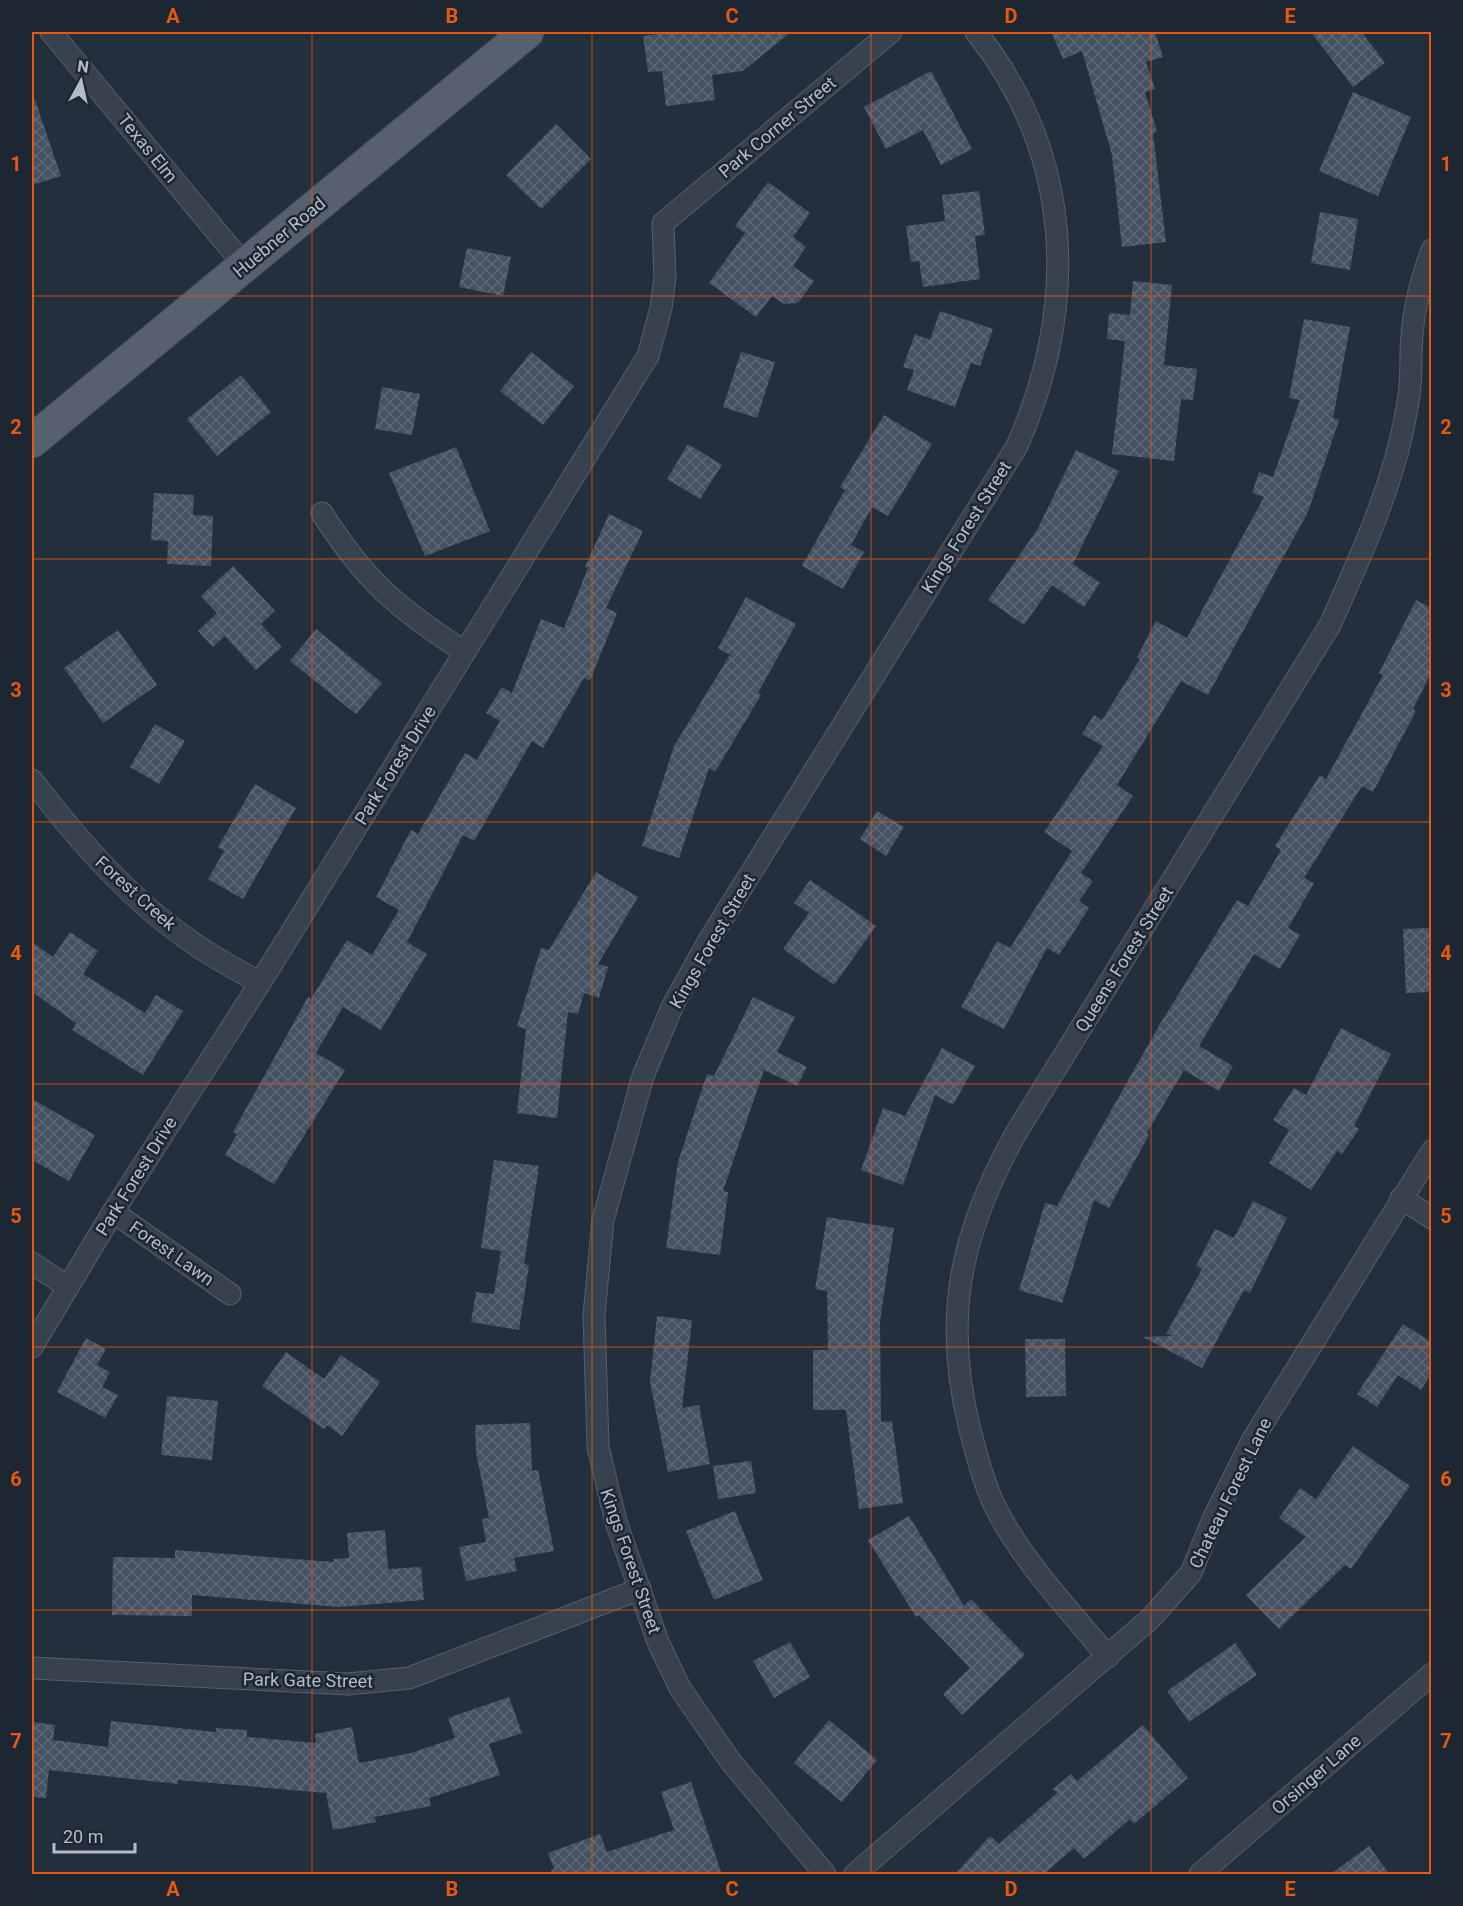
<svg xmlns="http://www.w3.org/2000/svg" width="1463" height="1906" font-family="Roboto,sans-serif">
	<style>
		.building { fill: url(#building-cross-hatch) }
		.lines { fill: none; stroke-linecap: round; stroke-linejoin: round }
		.street-casing { stroke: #565f6c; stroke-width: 23 }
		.primary-casing { stroke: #414a57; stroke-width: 35 }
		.street { stroke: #38414e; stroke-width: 21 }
		.primary { stroke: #56606e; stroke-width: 33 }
		.grid { fill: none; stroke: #e8590c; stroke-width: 1.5; stroke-opacity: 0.55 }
		.labels { text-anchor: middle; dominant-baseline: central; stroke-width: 5; stroke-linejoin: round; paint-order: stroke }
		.street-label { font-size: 18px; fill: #b4bcc9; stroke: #1d2633 }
		.neatline { fill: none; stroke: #e8590c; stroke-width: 2 }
		.grid-label { font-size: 20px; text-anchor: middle; font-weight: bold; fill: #e8590c }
	</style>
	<defs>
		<pattern id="building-cross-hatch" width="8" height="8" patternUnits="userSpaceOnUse" patternTransform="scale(1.5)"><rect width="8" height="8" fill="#455162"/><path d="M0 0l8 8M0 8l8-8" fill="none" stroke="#5d6877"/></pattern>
	</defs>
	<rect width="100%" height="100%" fill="#242f3e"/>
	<g class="building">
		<path d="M 676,32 L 791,32 L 743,71 L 712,75 L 715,100 L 666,106 L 662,71 L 648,72 L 643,36 Z"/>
		<path d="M 1051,32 L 1155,32 L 1163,57 L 1146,62 L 1155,89 L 1145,92 L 1157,132 L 1153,133 L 1166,242 L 1122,247 L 1112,155 L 1082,51 L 1063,59 Z"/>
		<path d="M 1311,32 L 1362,32 L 1385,63 L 1353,87 Z"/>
		<path d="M 931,71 L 972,149 L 941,165 L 923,130 L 886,149 L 864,107 Z"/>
		<path d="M 1353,92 L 1411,117 L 1378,196 L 1319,171 Z"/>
		<path d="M 35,100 L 61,176 L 32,185 L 32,101 Z"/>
		<path d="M 556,124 L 591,159 L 541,209 L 506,175 Z"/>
		<path d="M 768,182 L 810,213 L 793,237 L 806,247 L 793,266 L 814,281 L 798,303 L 784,304 L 772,296 L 756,317 L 709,283 L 745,233 L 735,226 Z"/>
		<path d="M 979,191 L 985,235 L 975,236 L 980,279 L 923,287 L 919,261 L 911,262 L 906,226 L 945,221 L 942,195 Z"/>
		<path d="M 1320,212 L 1358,219 L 1350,270 L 1311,263 Z"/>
		<path d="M 467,248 L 511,257 L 503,296 L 459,287 Z"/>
		<path d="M 1133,281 L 1172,285 L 1164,365 L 1197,369 L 1193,400 L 1181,399 L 1174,461 L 1112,454 L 1125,341 L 1107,339 L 1109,313 L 1130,315 Z"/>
		<path d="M 940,311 L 993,329 L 980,366 L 971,363 L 955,407 L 907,390 L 914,370 L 903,367 L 915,334 L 930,340 Z"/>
		<path d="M 1304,319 L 1350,327 L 1333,418 L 1339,420 L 1308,512 L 1208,695 L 1181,681 L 1117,785 L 1133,796 L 1081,873 L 1093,881 L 1079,901 L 1089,908 L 1059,955 L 1047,948 L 1004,1029 L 961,1007 L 997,941 L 1010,948 L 1072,851 L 1044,832 L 1103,746 L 1082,734 L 1094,715 L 1102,720 L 1140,659 L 1137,657 L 1156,621 L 1187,638 L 1264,497 L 1252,493 L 1259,472 L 1273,477 L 1300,400 L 1289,398 Z"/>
		<path d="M 531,352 L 574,386 L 543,425 L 500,391 Z"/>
		<path d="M 741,352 L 775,362 L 757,418 L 723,407 Z"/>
		<path d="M 241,375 L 271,412 L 217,456 L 187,419 Z"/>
		<path d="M 382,387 L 420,394 L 412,435 L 375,429 Z"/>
		<path d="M 884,415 L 932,444 L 888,516 L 872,507 L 851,545 L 864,552 L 843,589 L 802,566 L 845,490 L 840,487 Z"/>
		<path d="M 688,444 L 722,465 L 700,499 L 667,479 Z"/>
		<path d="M 456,447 L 490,531 L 425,556 L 389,473 Z"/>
		<path d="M 1076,450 L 1119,471 L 1073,564 L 1100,583 L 1084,607 L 1052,585 L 1024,625 L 988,600 L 1037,530 Z"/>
		<path d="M 154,493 L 194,495 L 193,515 L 213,516 L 211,566 L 167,564 L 168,541 L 151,540 Z"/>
		<path d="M 609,514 L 643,531 L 606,608 L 617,613 L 590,681 L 584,678 L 543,748 L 532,741 L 474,841 L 463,835 L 407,942 L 427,954 L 381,1030 L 343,1007 L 316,1053 L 345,1070 L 274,1184 L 225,1155 L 237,1134 L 233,1132 L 308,997 L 311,999 L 347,940 L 372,955 L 399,910 L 376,897 L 411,830 L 418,834 L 465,753 L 477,760 L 500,721 L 486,713 L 502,687 L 512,693 L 541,619 L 564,628 L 588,568 L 585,567 Z"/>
		<path d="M 233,566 L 275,611 L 261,624 L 282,647 L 256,670 L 225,636 L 213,647 L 198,631 L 217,613 L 201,596 Z"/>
		<path d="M 746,597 L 796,624 L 758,693 L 761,695 L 715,772 L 709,768 L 679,858 L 642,846 L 674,746 L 730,655 L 718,648 Z"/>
		<path d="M 1416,600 L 1431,608 L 1431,673 L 1413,709 L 1416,711 L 1373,792 L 1362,786 L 1304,878 L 1314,883 L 1288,928 L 1300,935 L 1280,969 L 1254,954 L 1199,1046 L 1233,1066 L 1219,1091 L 1184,1070 L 1147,1133 L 1149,1135 L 1109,1208 L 1094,1200 L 1062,1303 L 1019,1290 L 1045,1203 L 1057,1206 L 1160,1024 L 1237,900 L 1248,906 L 1281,850 L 1275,846 L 1320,775 L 1326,779 L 1383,675 L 1379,673 Z"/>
		<path d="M 316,629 L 382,683 L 356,714 L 290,661 Z"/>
		<path d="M 118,630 L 157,685 L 103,723 L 64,668 Z"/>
		<path d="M 155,724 L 185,741 L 159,784 L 130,767 Z"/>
		<path d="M 255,784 L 296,808 L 243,899 L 208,879 L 224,851 L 218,847 Z"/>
		<path d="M 877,811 L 904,827 L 886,856 L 860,839 Z"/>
		<path d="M 596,872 L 638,897 L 598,964 L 608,967 L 599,998 L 584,993 L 578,1014 L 568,1012 L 557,1118 L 517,1113 L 526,1029 L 517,1026 L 541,948 L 549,950 Z"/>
		<path d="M 810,880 L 876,926 L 834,985 L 783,949 L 809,913 L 794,903 Z"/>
		<path d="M 1431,928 L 1431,992 L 1406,993 L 1403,929 Z"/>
		<path d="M 70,932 L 98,951 L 83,974 L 145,1013 L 156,995 L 183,1011 L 143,1075 L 72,1030 L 76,1023 L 32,992 L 32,942 L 53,957 Z"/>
		<path d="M 753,997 L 795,1017 L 777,1052 L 807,1067 L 797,1086 L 764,1070 L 723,1191 L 728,1192 L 720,1255 L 666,1248 L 678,1162 L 707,1074 L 714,1076 Z"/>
		<path d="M 1341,1028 L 1391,1054 L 1354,1126 L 1359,1129 L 1342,1154 L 1337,1151 L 1311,1190 L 1269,1163 L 1289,1130 L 1273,1120 L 1294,1088 L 1306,1095 Z"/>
		<path d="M 942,1048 L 975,1066 L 953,1105 L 935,1095 L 903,1185 L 861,1170 L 883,1108 L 905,1116 Z"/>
		<path d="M 32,1099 L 95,1135 L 69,1181 L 32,1160 Z"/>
		<path d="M 494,1160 L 539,1166 L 524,1264 L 529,1265 L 519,1330 L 471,1322 L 476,1292 L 494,1294 L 501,1251 L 481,1248 Z"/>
		<path d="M 1253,1201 L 1287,1218 L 1250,1293 L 1244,1290 L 1202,1368 L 1143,1337 L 1174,1336 L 1166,1334 L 1202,1269 L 1196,1266 L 1215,1229 L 1234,1238 Z"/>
		<path d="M 827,1217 L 894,1228 L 880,1321 L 881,1422 L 892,1421 L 903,1503 L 859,1509 L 846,1410 L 813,1410 L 813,1350 L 828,1350 L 827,1291 L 815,1289 Z"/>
		<path d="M 657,1316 L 692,1320 L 682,1408 L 699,1405 L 710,1464 L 668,1472 L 650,1382 Z"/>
		<path d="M 1403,1324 L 1431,1342 L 1431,1374 L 1421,1390 L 1398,1375 L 1377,1407 L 1357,1394 Z"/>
		<path d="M 86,1338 L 106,1349 L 97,1365 L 110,1372 L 102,1387 L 118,1395 L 105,1418 L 57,1392 Z"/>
		<path d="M 1025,1339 L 1065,1339 L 1066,1396 L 1026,1397 Z"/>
		<path d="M 286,1352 L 324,1379 L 341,1355 L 380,1382 L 342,1436 L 327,1425 L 324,1429 L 262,1386 Z"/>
		<path d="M 167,1396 L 218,1401 L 212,1460 L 161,1455 Z"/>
		<path d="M 530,1423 L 532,1471 L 538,1470 L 554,1551 L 514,1558 L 517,1571 L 466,1581 L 459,1547 L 486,1542 L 482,1519 L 489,1518 L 476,1452 L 475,1425 Z"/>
		<path d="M 1353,1446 L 1410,1486 L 1351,1569 L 1345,1565 L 1279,1629 L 1246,1595 L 1306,1537 L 1279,1518 L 1300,1488 L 1316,1499 Z"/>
		<path d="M 751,1461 L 756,1493 L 718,1499 L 713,1466 Z"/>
		<path d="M 735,1511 L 763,1580 L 714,1600 L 686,1531 Z"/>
		<path d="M 909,1516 L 964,1606 L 971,1599 L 1025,1655 L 962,1715 L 943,1694 L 970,1668 L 919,1615 L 916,1617 L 868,1540 Z"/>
		<path d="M 385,1530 L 388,1569 L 421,1567 L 424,1600 L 339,1607 L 192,1595 L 192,1616 L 112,1615 L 113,1557 L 175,1558 L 175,1550 L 334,1562 L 333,1559 L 349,1558 L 347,1533 Z"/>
		<path d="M 790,1642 L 810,1677 L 774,1698 L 753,1661 Z"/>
		<path d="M 1235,1643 L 1257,1675 L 1189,1722 L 1167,1691 Z"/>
		<path d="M 509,1697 L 522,1733 L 489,1744 L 500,1775 L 429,1798 L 431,1806 L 374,1817 L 376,1822 L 333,1830 L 326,1793 L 178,1780 L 178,1784 L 49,1770 L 46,1798 L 32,1797 L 32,1722 L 55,1725 L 53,1740 L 108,1747 L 111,1721 L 216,1732 L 216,1728 L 247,1730 L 247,1737 L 316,1743 L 315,1734 L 352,1727 L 359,1763 L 411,1753 L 455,1738 L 448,1718 Z"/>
		<path d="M 829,1720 L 877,1760 L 842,1802 L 794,1763 Z"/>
		<path d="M 1143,1725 L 1188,1778 L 1134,1824 L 1130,1819 L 1084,1859 L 1074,1848 L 1043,1875 L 954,1875 L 990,1836 L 999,1844 L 1057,1793 L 1053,1789 L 1071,1774 L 1077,1781 Z"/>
		<path d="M 691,1782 L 722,1875 L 552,1875 L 551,1870 L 554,1869 L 548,1853 L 600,1834 L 607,1852 L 674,1830 L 661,1792 Z"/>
		<path d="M 1369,1846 L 1390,1875 L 1329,1875 Z"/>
	</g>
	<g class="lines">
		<g class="street-casing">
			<g id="street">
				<path d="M 51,32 L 245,266"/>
				<path d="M 322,513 C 365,581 398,609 465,652"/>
				<path d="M 32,780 C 78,840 130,900 193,943 C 214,958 238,970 260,983"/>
				<path d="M 1401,1198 L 1432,1218"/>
				<path d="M 113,1212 L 230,1294"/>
				<path d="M 32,1263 L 68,1287"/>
				<path d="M 32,1347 L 113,1212 L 260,983 L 648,356 L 661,308 L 665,278 L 663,223 L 891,32"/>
				<path d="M 1108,1657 C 1070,1611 1028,1567 1000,1516 C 985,1489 978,1460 970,1430 C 942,1317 960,1234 1016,1133 L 1330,625 C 1363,551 1398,476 1409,395 C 1412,376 1410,355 1412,335 C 1414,307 1422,277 1432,250"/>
				<path d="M 32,1668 L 348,1684 L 409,1678 L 640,1589"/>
				<path d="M 825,1874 L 731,1762 L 680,1688 L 658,1642 L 616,1522 L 598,1447 L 594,1315 L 603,1220 L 643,1076 L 673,1005 L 709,940 L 1017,446 C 1079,305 1074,155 976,32"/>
				<path d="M 855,1874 L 1150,1619 L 1191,1573 L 1214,1517 L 1253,1439 L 1432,1151"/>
				<path d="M 1200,1874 L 1432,1674"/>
			</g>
		</g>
		<g class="primary-casing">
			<path id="primary" d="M 32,441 L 527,32"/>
		</g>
		<use href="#street" class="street"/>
		<use href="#primary" class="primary"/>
	</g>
	<path class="grid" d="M 312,32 L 312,1874M 592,32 L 592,1874M 871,32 L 871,1874M 1151,32 L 1151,1874M 32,296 L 1432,296M 32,559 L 1432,559M 32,822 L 1432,822M 32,1084 L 1432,1084M 32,1347 L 1432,1347M 32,1610 L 1432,1610"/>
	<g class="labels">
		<g class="street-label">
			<text transform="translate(777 127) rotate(-40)">Park Corner Street</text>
			<text transform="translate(148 148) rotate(51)">Texas Elm</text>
			<text transform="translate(279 237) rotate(-40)">Huebner Road</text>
			<text transform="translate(966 527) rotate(-58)">Kings Forest Street</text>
			<text transform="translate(395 765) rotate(-58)">Park Forest Drive</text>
			<text transform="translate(136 893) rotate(42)">Forest Creek</text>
			<text transform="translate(712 941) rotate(-60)">Kings Forest Street</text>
			<text transform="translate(1124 959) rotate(-58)">Queens Forest Street</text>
			<text transform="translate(136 1176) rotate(-58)">Park Forest Drive</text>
			<text transform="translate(172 1253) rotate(35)">Forest Lawn</text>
			<text transform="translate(1230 1493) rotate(-64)">Chateau Forest Lane</text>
			<text transform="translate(631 1561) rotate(71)">Kings Forest Street</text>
			<text transform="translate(308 1680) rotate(1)">Park Gate Street</text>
			<text transform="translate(1316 1774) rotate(-41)">Orsinger Lane</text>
		</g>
	</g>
	<rect width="1463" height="1906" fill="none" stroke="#1d2633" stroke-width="66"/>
	<g transform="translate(81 81) rotate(8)" stroke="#1d2633" stroke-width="4.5" paint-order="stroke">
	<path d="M0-4.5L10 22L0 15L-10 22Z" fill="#b4bcc9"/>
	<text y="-9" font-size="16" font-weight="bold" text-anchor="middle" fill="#b4bcc9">N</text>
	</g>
	<path d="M54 1843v9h81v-9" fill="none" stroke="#b4bcc9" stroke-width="3"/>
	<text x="63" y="1843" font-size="18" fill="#b4bcc9" stroke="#1d2633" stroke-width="4.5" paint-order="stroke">20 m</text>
	<rect x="33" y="33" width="1397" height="1840" class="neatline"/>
	<g class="grid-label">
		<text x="173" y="23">A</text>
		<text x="452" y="23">B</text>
		<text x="732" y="23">C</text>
		<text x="1011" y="23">D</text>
		<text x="1290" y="23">E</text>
		<text x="16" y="171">1</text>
		<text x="1446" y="171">1</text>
		<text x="16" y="434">2</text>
		<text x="1446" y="434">2</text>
		<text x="16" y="697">3</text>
		<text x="1446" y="697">3</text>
		<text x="16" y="960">4</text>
		<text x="1446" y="960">4</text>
		<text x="16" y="1223">5</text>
		<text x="1446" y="1223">5</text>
		<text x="16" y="1486">6</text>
		<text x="1446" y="1486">6</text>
		<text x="16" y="1748">7</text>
		<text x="1446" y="1748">7</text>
		<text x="173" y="1896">A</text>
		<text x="452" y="1896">B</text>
		<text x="732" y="1896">C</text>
		<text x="1011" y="1896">D</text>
		<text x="1290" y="1896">E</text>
	</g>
</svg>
